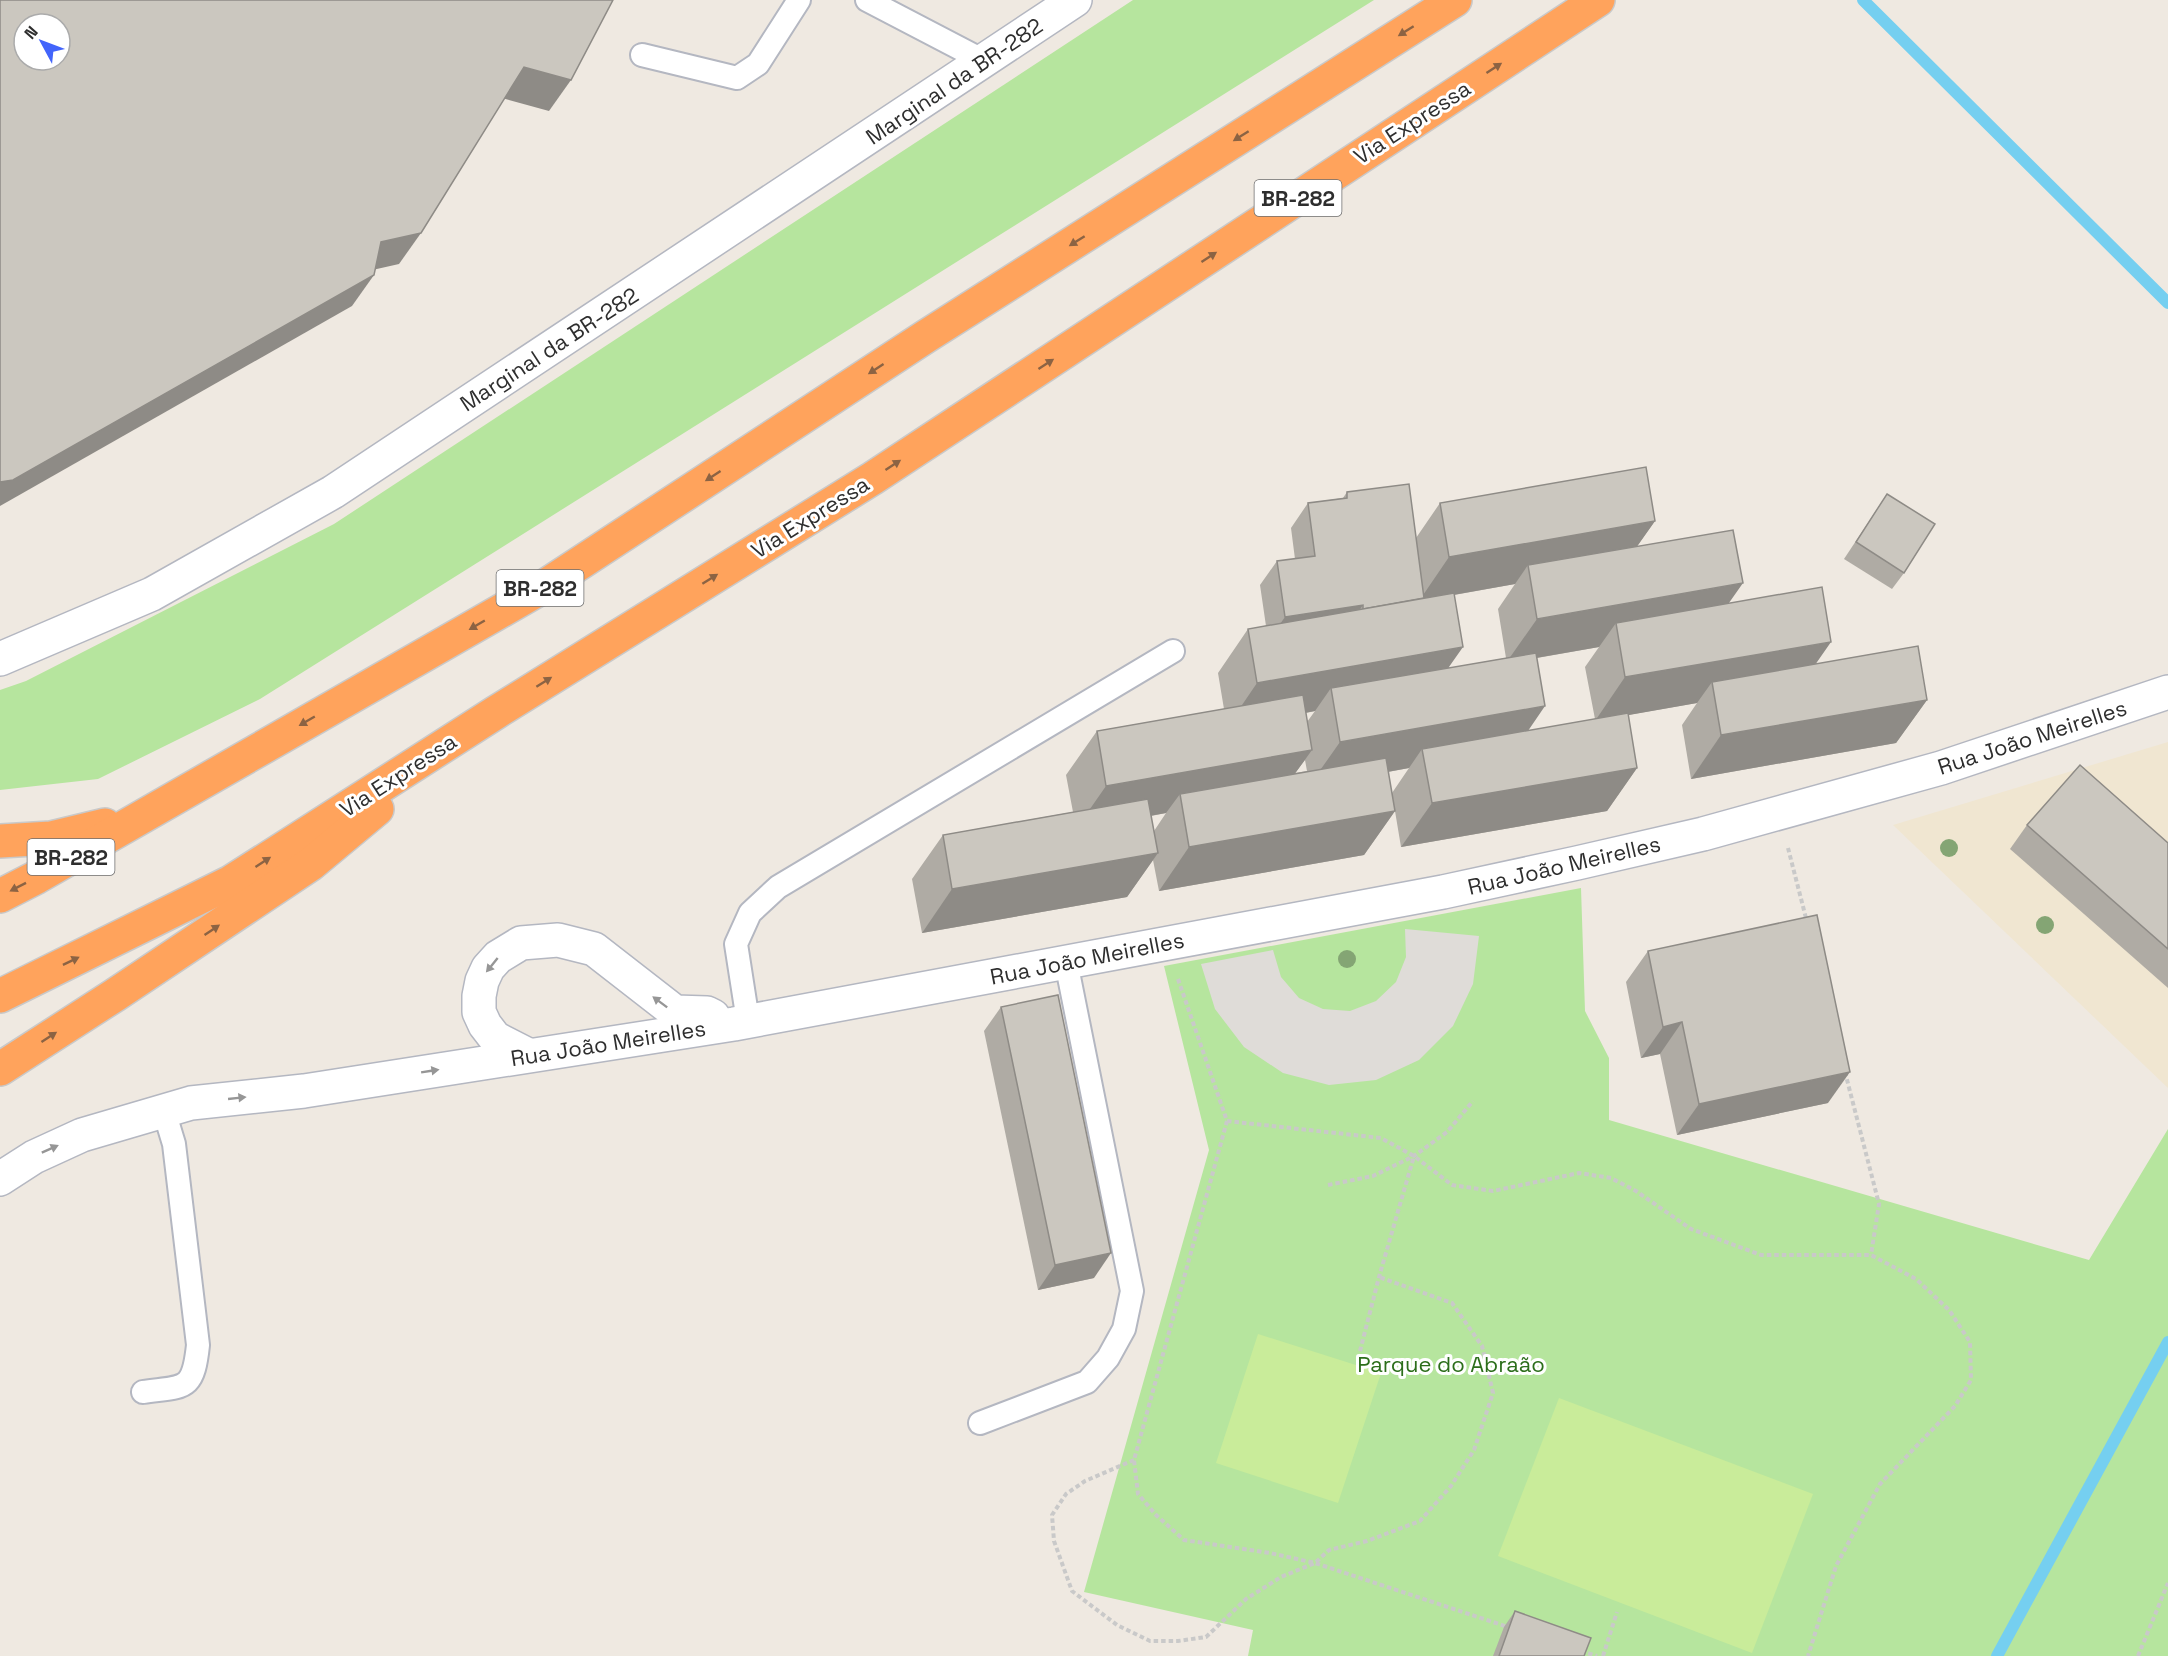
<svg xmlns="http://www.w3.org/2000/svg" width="2168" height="1656" font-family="'Space Grotesk',sans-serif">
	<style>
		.education { fill: #f0e6d1 }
		.green { fill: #b6e59e }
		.pitch { fill: #c9ec9a }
		.plaza { fill: #dfdcd8 }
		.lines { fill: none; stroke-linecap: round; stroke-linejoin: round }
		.stream { stroke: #75cff0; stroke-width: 12 }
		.service-casing { stroke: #b4b7c1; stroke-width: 26 }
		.minor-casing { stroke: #b4b7c1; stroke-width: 36 }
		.secondary-casing { stroke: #b4b7c1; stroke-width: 36 }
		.motorway-casing { stroke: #c9c9c9; stroke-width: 36 }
		.path { stroke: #c9c9c9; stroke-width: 4; stroke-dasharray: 4.5 3; stroke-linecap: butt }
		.service { stroke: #fff; stroke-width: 22 }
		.minor { stroke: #fff; stroke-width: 33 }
		.secondary { stroke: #fff; stroke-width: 33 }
		.motorway { stroke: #ffa35c; stroke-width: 33 }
		.tree { fill: #84a574 }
		.wall { fill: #afaba4; fill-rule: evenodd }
		.shaded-wall { fill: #8e8b86 }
		.building { fill: #cbc7bf; stroke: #8e8b86; stroke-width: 1.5; fill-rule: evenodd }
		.oneway { fill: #8c6343 }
		.oneway2 { fill: #969696 }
		.labels { text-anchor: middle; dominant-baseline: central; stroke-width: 6; stroke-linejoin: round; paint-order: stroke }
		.shield { fill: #fff; stroke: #6d6d6d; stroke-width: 1.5 }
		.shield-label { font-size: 21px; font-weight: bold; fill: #2e2e2e }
		.street-label { font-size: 22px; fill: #2e2e2e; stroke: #fff }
		.park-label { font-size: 22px; fill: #2c6e1b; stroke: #fff }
	</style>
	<rect width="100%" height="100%" fill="#efe9e1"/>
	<path class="education" d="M 2168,742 L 2168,1088 L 1893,825 Z"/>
	<g class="green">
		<path d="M 1133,0 L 1374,0 L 260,699 L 98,779 L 0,790 L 0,690 L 26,681 L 334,524 Z"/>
		<path d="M 1581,888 L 1585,1011 L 1609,1058 L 1609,1120 L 2089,1260 L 2168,1129 L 2168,1656 L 1248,1656 L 1253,1630 L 1084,1592 L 1209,1150 L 1164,966 Z"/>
	</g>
	<g class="pitch">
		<path d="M 1258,1334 L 1381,1373 L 1338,1503 L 1216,1463 Z"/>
		<path d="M 1559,1398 L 1813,1494 L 1752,1653 L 1498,1556 Z"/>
	</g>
	<path class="plaza" d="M 1405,929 L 1479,936 L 1473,984 L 1453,1026 L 1419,1060 L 1376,1080 L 1329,1085 L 1283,1073 L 1244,1047 L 1215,1009 L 1201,964 L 1273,950 L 1281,977 L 1299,998 L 1323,1009 L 1350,1011 L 1376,1001 L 1396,982 L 1406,957 Z"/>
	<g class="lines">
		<g class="stream">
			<path d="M 1863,0 L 2168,303"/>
			<path d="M 1997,1656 L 2168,1342"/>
		</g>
		<g class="service-casing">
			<g id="service">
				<path d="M 867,0 L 984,61"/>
				<path d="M 642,55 L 737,78 L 758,64 L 799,0"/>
				<path d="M 748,1021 L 736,944 L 750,913 L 778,887 L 1173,651"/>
				<path d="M 143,1392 C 185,1386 193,1392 198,1345 L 174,1144 L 164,1111"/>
				<path d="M 980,1423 L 1087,1382 L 1108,1358 L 1124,1329 L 1132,1291 L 1066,962"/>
			</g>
		</g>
		<g class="minor-casing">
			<path id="minor" d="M 0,659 L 152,594 L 333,492 L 1075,0"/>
		</g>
		<g class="secondary-casing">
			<g id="secondary">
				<path d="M 528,1055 L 495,1038 L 485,1025 L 479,1012 L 479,996 L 482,981 L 488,968 L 498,957 L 521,943 L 558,940 L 594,949 L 675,1012 L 707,1013 L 713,1016"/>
				<path d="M 0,1179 L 34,1157 L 82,1135 L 191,1103 L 304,1091 L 734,1024 L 1443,892 L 1577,863 L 1703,834 L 1941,768 L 2168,692"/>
			</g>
		</g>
		<g class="motorway-casing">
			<g id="motorway">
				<path d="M 0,841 L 51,838 L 105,825"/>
				<path d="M 0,896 L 37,877 L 548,584 L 925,337 L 1455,0"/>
				<path d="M 0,996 L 231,882 L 495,713 L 873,478 L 1598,0"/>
				<path d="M 0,1069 L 115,995 L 311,864 L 377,809"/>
			</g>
		</g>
		<g class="path">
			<path d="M 1788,848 L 1807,922"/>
			<path d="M 1178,979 L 1227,1121 L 1134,1460 L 1138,1494 L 1156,1515 L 1184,1540 L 1270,1553 L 1315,1563 L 1508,1627"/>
			<path d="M 1845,1072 L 1879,1204 L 1871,1255"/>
			<path d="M 1227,1121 L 1381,1138 L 1414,1156 L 1452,1185 L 1493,1191 L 1579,1173 L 1611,1178 L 1636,1191 L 1691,1229 L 1761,1255 L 1871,1255 L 1916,1279 L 1949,1310 L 1970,1342 L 1971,1380 L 1955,1406 L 1880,1484 L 1836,1566 L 1808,1656"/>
			<path d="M 1328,1185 L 1373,1176 L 1414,1156 L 1447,1132 L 1473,1101"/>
			<path d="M 1360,1351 L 1379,1277 L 1414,1156"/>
			<path d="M 1134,1460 L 1085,1481 L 1066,1494 L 1052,1515 L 1054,1541 L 1072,1591 L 1117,1625 L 1150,1641 L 1178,1641 L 1206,1637 L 1246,1599 L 1281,1577 L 1315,1563 L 1329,1550 L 1367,1541 L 1420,1521 L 1451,1486 L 1474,1450 L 1493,1393 L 1482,1346 L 1452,1303 L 1379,1277"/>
			<path d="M 1581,1651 L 1597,1656"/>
			<path d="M 1603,1656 L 1617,1612"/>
			<path d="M 2138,1656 L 2168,1583"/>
		</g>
		<use href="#service" class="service"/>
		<use href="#minor" class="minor"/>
		<use href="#secondary" class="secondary"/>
		<use href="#motorway" class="motorway"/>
	</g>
	<g class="tree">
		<circle cx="1949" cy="848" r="9"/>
		<circle cx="2045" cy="925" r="9"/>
		<circle cx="1347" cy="959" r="9"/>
	</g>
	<g class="wall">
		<path d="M 1347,492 L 1416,538 L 1440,503 L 1655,521 L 1637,546 L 1728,604 L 1816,664 L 1927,700 L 1896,743 L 1691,779 L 1682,725 L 1697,703 L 1628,715 L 1637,768 L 1607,811 L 1401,847 L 1392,793 L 1409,768 L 1388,772 L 1395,811 L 1364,855 L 1159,891 L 1153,860 L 1127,897 L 922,933 L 912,879 L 943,835 L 1073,812 L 1066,775 L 1097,731 L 1224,709 L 1218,673 L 1248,629 L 1266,626 L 1260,585 L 1277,561 L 1295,559 L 1291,528 L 1308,503 L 1343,498 ZM 1515,584 L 1498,609 L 1506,658 L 1449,668 L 1454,595 ZM 1599,647 L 1585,667 L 1595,719 L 1528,731 L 1537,658 ZM 1315,711 L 1307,722 L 1306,713 ZM 1305,760 L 1307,771 L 1295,773 ZM 1166,813 L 1154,831 L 1151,816 Z"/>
		<path d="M 1887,494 L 1904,573 L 1892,589 L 1844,559 Z"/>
		<path d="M 2027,825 L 2168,843 L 2168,988 L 2010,849 Z"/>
		<path d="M 1648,951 L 1828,1103 L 1677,1135 L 1660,1054 L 1641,1058 L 1626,982 Z"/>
		<path d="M 1001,1007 L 1094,1278 L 1038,1290 L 984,1031 Z"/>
		<path d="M 1515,1611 L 1584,1656 L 1493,1656 L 1504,1627 Z"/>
	</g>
	<g class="shaded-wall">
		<path d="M 524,67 L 571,80 L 549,111 L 502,98 Z"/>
		<path d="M 421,233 L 399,264 L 359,273 L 381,242 Z"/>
		<path d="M 374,275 L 352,306 L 0,506 L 0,482 Z"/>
		<path d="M 1655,521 L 1624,565 L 1528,565 L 1515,584 L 1419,601 L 1449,557 Z"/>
		<path d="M 1743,583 L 1712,627 L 1616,623 L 1599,647 L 1506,663 L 1537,619 Z"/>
		<path d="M 1363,605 L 1346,630 L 1268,641 L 1285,617 Z"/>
		<path d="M 1831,642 L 1801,685 L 1712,682 L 1697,703 L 1595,721 L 1625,677 Z"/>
		<path d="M 1463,647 L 1432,691 L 1331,688 L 1315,711 L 1227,727 L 1257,683 Z"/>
		<path d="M 1927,700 L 1896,743 L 1691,779 L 1721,735 Z"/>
		<path d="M 1545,706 L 1515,750 L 1422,749 L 1409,768 L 1309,786 L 1340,742 Z"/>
		<path d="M 1312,750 L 1281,793 L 1180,794 L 1166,813 L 1076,829 L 1106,786 Z"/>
		<path d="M 1637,768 L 1607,811 L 1401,847 L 1432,803 Z"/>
		<path d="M 1395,811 L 1364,855 L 1159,891 L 1189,847 Z"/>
		<path d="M 1158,853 L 1127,897 L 922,933 L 952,889 Z"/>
		<path d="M 1682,1022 L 1660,1054 L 1641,1058 L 1663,1027 Z"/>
		<path d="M 1850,1072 L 1828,1103 L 1677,1135 L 1699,1104 Z"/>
		<path d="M 1111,1253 L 1094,1278 L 1038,1290 L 1055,1265 Z"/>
	</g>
	<g class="building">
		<path d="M 0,0 L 613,0 L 571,80 L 524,67 L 421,233 L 381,242 L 374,275 L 13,480 L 0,482 ZM 24,24 L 60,24 L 60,60 L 24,60 Z"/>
		<path d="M 1646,467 L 1655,521 L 1449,557 L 1440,503 Z"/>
		<path d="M 1409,484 L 1424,598 L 1363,609 L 1363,605 L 1285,617 L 1277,561 L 1315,556 L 1308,503 L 1347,498 L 1347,492 Z"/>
		<path d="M 1887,494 L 1935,524 L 1904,573 L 1856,542 Z"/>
		<path d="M 1733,530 L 1743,583 L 1537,619 L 1528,565 Z"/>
		<path d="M 1822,587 L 1831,642 L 1625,677 L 1616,623 Z"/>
		<path d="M 1454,593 L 1463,647 L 1257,683 L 1248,629 Z"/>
		<path d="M 1918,646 L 1927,700 L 1721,735 L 1712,682 Z"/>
		<path d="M 1536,653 L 1545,706 L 1340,742 L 1331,688 Z"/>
		<path d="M 1303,695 L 1312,750 L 1106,786 L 1097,731 Z"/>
		<path d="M 1628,713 L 1637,768 L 1432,803 L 1422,749 Z"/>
		<path d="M 1386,758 L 1395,811 L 1189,847 L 1180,794 Z"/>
		<path d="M 2080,765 L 2168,843 L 2168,949 L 2027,825 Z"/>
		<path d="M 1148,799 L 1158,853 L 952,889 L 943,835 Z"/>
		<path d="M 1817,915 L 1850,1072 L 1699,1104 L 1682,1022 L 1663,1027 L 1648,951 Z"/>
		<path d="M 1058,995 L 1111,1253 L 1055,1265 L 1001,1007 Z"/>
		<path d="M 1515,1611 L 1591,1638 L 1584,1656 L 1499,1656 Z"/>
	</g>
	<defs><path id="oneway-solid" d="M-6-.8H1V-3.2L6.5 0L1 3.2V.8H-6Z" transform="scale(1.5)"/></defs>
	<g class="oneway">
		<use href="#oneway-solid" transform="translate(1406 31) rotate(148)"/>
		<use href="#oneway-solid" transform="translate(1494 68) rotate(-33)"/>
		<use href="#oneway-solid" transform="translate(1241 136) rotate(148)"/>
		<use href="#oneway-solid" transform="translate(1077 241) rotate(148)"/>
		<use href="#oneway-solid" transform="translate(1209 257) rotate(-33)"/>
		<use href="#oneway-solid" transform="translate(1046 364) rotate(-33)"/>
		<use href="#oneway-solid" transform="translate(876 369) rotate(147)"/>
		<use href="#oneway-solid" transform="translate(893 465) rotate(-33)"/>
		<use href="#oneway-solid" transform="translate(713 476) rotate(147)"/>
		<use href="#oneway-solid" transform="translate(710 579) rotate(-32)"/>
		<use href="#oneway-solid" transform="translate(477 625) rotate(150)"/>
		<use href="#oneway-solid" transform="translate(544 682) rotate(-32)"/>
		<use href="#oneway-solid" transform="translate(307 721) rotate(150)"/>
		<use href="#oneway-solid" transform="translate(263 862) rotate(-33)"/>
		<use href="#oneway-solid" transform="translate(18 887) rotate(153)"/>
		<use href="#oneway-solid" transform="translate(212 930) rotate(-34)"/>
		<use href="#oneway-solid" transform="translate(71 961) rotate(-26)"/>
		<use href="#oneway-solid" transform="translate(49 1037) rotate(-33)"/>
	</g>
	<g class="oneway2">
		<use href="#oneway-solid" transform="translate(492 965) rotate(129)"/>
		<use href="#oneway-solid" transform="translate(660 1002) rotate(-143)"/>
		<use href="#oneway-solid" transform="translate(430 1071) rotate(-9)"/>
		<use href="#oneway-solid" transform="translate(237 1098) rotate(-6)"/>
		<use href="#oneway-solid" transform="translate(50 1149) rotate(-24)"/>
	</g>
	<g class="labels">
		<g class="shield">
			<rect x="1254.5" y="180" width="87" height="36" rx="4.5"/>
			<rect x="496.5" y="570" width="87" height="36" rx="4.5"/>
			<rect x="27.5" y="839" width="87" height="36" rx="4.5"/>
		</g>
		<g class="shield-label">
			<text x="1298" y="198">BR-282</text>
			<text x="540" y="588">BR-282</text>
			<text x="71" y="857">BR-282</text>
		</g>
		<g class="street-label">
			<text transform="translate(954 81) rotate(-34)">Marginal da BR-282</text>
			<text transform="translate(1412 122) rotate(-33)">Via Expressa</text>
			<text transform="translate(549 349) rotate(-33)">Marginal da BR-282</text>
			<text transform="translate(810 517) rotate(-32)">Via Expressa</text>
			<text transform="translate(2032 737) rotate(-18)">Rua João Meirelles</text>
			<text transform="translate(398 775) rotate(-33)">Via Expressa</text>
			<text transform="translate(1564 865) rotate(-13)">Rua João Meirelles</text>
			<text transform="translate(1087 958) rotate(-11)">Rua João Meirelles</text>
			<text transform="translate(608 1043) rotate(-9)">Rua João Meirelles</text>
		</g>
		<g class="park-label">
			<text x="1451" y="1364">Parque do Abraão</text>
		</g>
	</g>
	<g transform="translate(42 42) rotate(311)"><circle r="28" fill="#ffffff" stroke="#ababab" stroke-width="1.5"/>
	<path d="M0-4.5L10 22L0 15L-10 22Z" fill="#4264fb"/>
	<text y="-9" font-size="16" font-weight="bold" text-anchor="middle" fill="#2e2e2e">N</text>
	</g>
</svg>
